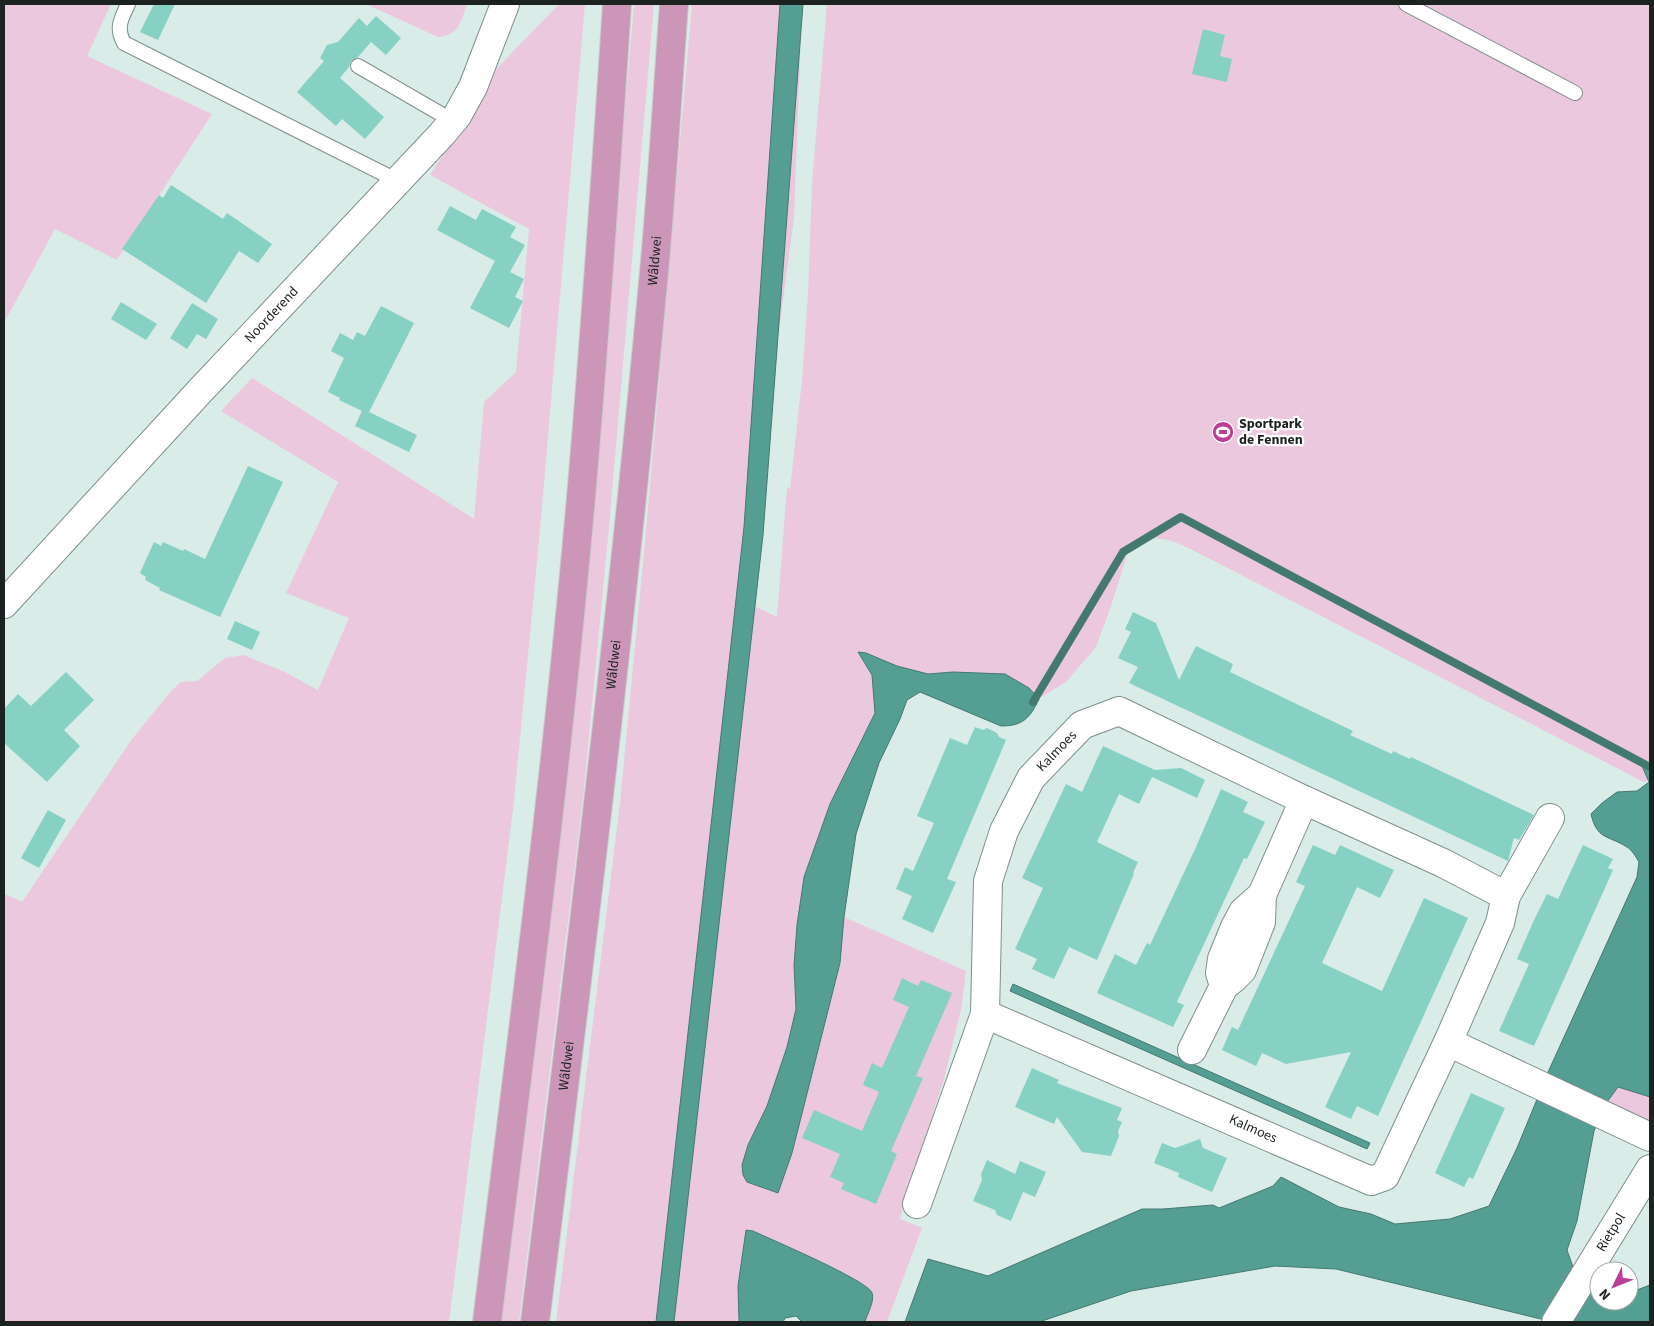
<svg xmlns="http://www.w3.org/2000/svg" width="1654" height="1326" font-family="'Source Sans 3',sans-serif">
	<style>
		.green { fill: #ecc8de }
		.water { fill: #559e93; stroke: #447970 }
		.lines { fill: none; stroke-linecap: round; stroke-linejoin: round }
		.stream { stroke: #447970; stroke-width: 8 }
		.building { fill: #86d0c4 }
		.service-casing { stroke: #7f8f8c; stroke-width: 16 }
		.minor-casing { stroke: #7f8f8c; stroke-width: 30 }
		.trunk-casing { stroke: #c8cac9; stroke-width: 30 }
		.service { stroke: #fff; stroke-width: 14 }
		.minor { stroke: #fff; stroke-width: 28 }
		.trunk { stroke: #cc96b8; stroke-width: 28 }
		.labels { text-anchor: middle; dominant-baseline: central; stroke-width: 4.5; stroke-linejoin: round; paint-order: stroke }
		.street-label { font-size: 14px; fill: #1b2220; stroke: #fff }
		.poi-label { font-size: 14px; font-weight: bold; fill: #1b2220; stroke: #fff; text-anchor: start }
	</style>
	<rect width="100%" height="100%" fill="#daece8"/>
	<g class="green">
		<path d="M 4,4 L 111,4 L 87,56 L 212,114 L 117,260 L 55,229 L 4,323 Z"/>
		<path d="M 366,4 L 467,4 C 461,22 459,35 438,37 Z"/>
		<path d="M 559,4 L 585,4 L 540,530 L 514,801 L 449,1322 L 4,1322 L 4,894 L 22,902 L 132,739 L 171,691 L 181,682 L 197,681 L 225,658 L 244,655 L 285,672 L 318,690 L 349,618 L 286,593 L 338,482 L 221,411 L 252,378 L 474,519 L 484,402 L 516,372 L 529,229 L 430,175 L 463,124 L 477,89 Z"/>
		<path d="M 634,4 L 654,4 L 609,527 L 583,799 L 519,1322 L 498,1322 L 589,526 Z"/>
		<path d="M 692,4 L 802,4 L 794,218 L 743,600 L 777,617 L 787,487 L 790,489 L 802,380 L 808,294 L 812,183 L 827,4 L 1650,4 L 1650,780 L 1644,782 L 1210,559 C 1183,546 1153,524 1128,552 L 1111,606 L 1096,647 L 1066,682 L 1033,702 L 865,663 L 872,675 L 875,713 L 830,804 L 804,877 L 797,925 L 794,965 L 796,1009 L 787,1047 L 767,1107 L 748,1145 L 747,1182 L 778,1193 L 792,1153 L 840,963 L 844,917 L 966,971 L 961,1010 L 944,1079 L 905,1199 L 900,1219 L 922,1228 L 887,1322 L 865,1322 L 873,1297 L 747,1230 L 738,1286 L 739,1322 L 556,1322 L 620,803 L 646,531 Z"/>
		<path d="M 1618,1087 L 1650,1097 L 1650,1123 L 1607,1102 Z"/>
	</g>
	<g class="water">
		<path d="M 780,4 L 803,4 L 763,535 L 674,1322 L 656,1322 L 744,527 Z"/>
		<path d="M 858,652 L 866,653 L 897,666 L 928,674 L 953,672 L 1005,674 L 1029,688 L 1039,699 C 1030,718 1023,726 1001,726 L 920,692 L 907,700 L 900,719 L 879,763 L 856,834 L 844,917 L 840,963 L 792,1153 L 778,1193 L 747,1182 L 743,1175 L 742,1165 L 748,1145 L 767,1106 L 787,1047 L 796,1009 L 794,965 L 797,925 L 804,877 L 830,804 L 875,713 L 872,675 Z"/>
		<path d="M 1642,766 L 1650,769 L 1650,1097 L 1618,1087 L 1607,1102 L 1594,1131 L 1577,1221 L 1567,1250 L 1573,1267 L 1599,1283 L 1599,1301 L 1629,1301 L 1629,1293 L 1650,1285 L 1650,1322 L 1553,1322 L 1336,1269 L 1275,1266 L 1131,1291 L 1039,1322 L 905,1322 L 928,1259 L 988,1276 L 1142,1209 L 1163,1209 L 1213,1205 L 1219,1208 L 1273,1186 L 1281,1177 L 1339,1207 L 1371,1214 L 1395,1224 L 1450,1219 L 1489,1206 L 1517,1148 L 1549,1070 L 1637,877 L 1639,862 C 1636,857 1632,850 1627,847 C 1608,835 1597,840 1591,814 L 1602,803 L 1617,792 L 1637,791 L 1649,782 Z"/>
		<path d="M 1013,984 L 1370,1143 L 1367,1149 L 1010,991 Z"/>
		<path d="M 746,1230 L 753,1231 C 770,1239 869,1281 872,1293 C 875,1301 867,1314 865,1322 L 802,1322 L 796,1316 L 785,1318 L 783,1322 L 739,1322 L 738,1286 Z"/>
	</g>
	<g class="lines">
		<path class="stream" d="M 1033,702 L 1123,552 L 1181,517 L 1650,767"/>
	</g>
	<g class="building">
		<path d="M 154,4 L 175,4 L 158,40 L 140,32 Z"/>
		<path d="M 376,16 L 401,38 L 386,55 L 371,42 L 358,57 L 351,61 L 349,67 L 340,78 L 384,117 L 365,139 L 342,119 L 336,126 L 297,92 L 324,61 L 320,58 L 327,45 L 338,42 L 359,18 L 367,26 Z"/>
		<path d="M 1203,29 L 1225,35 L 1220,56 L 1232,59 L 1227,82 L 1192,74 Z"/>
		<path d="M 171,185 L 223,219 L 227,213 L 272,244 L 258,263 L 239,251 L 206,303 L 122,249 L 159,195 L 163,198 Z"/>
		<path d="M 450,206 L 476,220 L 482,209 L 516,227 L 510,237 L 525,245 L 510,272 L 524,279 L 515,297 L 523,301 L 509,328 L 470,308 L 495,261 L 437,230 Z"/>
		<path d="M 121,302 L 157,324 L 146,340 L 111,319 Z"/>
		<path d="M 192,303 L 218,319 L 206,339 L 197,334 L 187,349 L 170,338 Z"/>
		<path d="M 381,306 L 414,323 L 369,412 L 417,435 L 409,452 L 355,426 L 362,411 L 339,400 L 340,398 L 328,392 L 344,358 L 331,351 L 340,333 L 353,340 L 357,332 L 365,336 Z"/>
		<path d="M 248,466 L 283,482 L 220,617 L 159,590 L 160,588 L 145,580 L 146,577 L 140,573 L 154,542 L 161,546 L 163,542 L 183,551 L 184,549 L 205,559 Z"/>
		<path d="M 1133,612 L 1156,623 L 1179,680 L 1196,646 L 1233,664 L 1230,672 L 1353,731 L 1350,735 L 1392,754 L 1393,751 L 1410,759 L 1411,757 L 1534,815 L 1519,840 L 1514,838 L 1508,861 L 1129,683 L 1138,667 L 1118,658 L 1131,632 L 1125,629 Z"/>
		<path d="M 235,621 L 260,632 L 252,650 L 227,639 Z"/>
		<path d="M 66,672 L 94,700 L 64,730 L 80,746 L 47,782 L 4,743 L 4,709 L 18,694 L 31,706 Z"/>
		<path d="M 975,727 L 983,730 L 987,728 L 997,733 L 999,737 L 1006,740 L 947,879 L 956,882 L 933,933 L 902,919 L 912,896 L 896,889 L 905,867 L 913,871 L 934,823 L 917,816 L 950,738 L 967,745 Z"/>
		<path d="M 1103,746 L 1155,770 L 1181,768 L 1205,780 L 1197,798 L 1152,777 L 1139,804 L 1119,794 L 1097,842 L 1138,862 L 1133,873 L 1134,874 L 1097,960 L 1069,947 L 1054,979 L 1032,969 L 1037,959 L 1015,949 L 1043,888 L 1022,878 L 1066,784 L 1082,792 Z"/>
		<path d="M 1221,789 L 1248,802 L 1243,812 L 1265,822 L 1247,859 L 1244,858 L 1177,1002 L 1184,1005 L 1173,1027 L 1097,993 L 1115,954 L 1136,965 L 1147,943 L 1150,945 L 1196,847 Z"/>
		<path d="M 48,810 L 66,820 L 39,868 L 21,858 Z"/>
		<path d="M 1313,845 L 1335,855 L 1340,845 L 1394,870 L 1380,898 L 1357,887 L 1322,963 L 1382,991 L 1424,898 L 1468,918 L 1378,1116 L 1357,1106 L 1351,1119 L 1325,1107 L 1351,1052 L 1286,1064 L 1262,1053 L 1256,1066 L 1222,1050 L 1232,1027 L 1238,1030 L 1305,886 L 1296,882 Z"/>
		<path d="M 1583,845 L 1613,859 L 1608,868 L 1613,870 L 1534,1046 L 1499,1031 L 1529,964 L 1517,959 L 1534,920 L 1547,894 L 1558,899 Z"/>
		<path d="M 902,978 L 918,986 L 921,980 L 952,993 L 916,1076 L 923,1078 L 891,1151 L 897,1154 L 876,1204 L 841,1189 L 844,1183 L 830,1177 L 840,1154 L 802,1138 L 814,1110 L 862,1131 L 879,1092 L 863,1085 L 872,1063 L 882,1068 L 909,1007 L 893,1000 Z"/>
		<path d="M 1032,1068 L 1059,1080 L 1057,1083 L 1122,1108 L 1117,1120 L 1122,1122 L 1118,1131 L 1119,1136 L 1111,1156 L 1082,1152 L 1057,1117 L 1054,1124 L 1015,1107 Z"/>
		<path d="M 1471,1093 L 1505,1108 L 1473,1179 L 1469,1177 L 1464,1187 L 1435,1173 Z"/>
		<path d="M 1200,1139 L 1203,1148 L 1227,1158 L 1212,1192 L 1178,1177 L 1179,1173 L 1154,1163 L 1162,1143 L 1175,1148 Z"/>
		<path d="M 987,1160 L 1015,1174 L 1020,1161 L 1046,1172 L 1035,1197 L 1023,1192 L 1011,1221 L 997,1215 L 995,1210 L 973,1201 L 982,1180 L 981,1174 Z"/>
	</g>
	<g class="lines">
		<g class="service-casing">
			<g id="service">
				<path d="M 128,4 C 122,18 115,27 124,43 L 398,181"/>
				<path d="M 1406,4 L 1575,93"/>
				<path d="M 358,66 L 453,121"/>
			</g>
		</g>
		<g class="minor-casing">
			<g id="minor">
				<path id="s1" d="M 4,604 L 200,391 L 442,134 L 457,116 L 473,87 L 505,4"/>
				<path d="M 1506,896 L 1550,818"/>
				<path d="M 1224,986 L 1220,973 L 1222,959 L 1235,927 L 1243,912 L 1262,895"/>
				<path d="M 1448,1042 L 1650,1137"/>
				<path d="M 1192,1050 L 1224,986 L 1233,979 L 1242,970 L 1261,922 L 1262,895 L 1304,800"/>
				<path id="s2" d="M 917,1204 L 985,1014 L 988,881 L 1004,831 L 1031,778 L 1082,725 L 1119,711 L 1304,800 L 1443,863 L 1506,896 L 1500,923 L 1448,1042 L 1385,1176 L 1371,1181 L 985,1014"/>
				<path id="s3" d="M 1556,1322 L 1650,1169"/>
			</g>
		</g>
		<g class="trunk-casing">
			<g id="trunk">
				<path d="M 487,1322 C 520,1051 556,780 580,509 C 595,340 606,172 617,4"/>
				<path id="s4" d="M 535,1322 C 578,976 621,630 653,283 C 662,190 667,97 674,4"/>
			</g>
		</g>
		<use href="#service" class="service"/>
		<use href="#minor" class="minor"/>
		<use href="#trunk" class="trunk"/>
	</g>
	<defs>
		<g id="stadium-disc" transform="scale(1.125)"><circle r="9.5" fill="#b94095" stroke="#fff"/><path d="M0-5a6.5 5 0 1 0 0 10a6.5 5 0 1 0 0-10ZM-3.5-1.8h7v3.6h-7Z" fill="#fff"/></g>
	</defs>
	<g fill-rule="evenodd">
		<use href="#stadium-disc" x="1223" y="432"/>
	</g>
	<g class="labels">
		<g class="street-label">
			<text stroke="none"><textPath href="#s4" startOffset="1068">Wâldwei</textPath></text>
			<text stroke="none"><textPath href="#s1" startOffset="394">Noorderend</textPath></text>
			<text stroke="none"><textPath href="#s4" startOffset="662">Wâldwei</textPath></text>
			<text stroke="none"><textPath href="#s2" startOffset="484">Kalmoes</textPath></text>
			<text stroke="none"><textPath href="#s4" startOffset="258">Wâldwei</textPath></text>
			<text transform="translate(1253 1129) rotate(24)">Kalmoes</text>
			<text stroke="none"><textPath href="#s3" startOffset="105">Rietpol</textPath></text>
		</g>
		<g class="poi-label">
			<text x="1239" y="424">Sportpark<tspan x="1239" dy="16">de Fennen</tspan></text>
		</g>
	</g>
	<rect width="1654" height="1326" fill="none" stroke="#1b2220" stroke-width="10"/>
	<g transform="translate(1614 1286) rotate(227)"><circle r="24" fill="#ffffff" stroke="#a4a7a6"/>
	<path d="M0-4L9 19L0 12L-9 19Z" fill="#b94095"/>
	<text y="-8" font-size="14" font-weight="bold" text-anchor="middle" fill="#1b2220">N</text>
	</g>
</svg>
